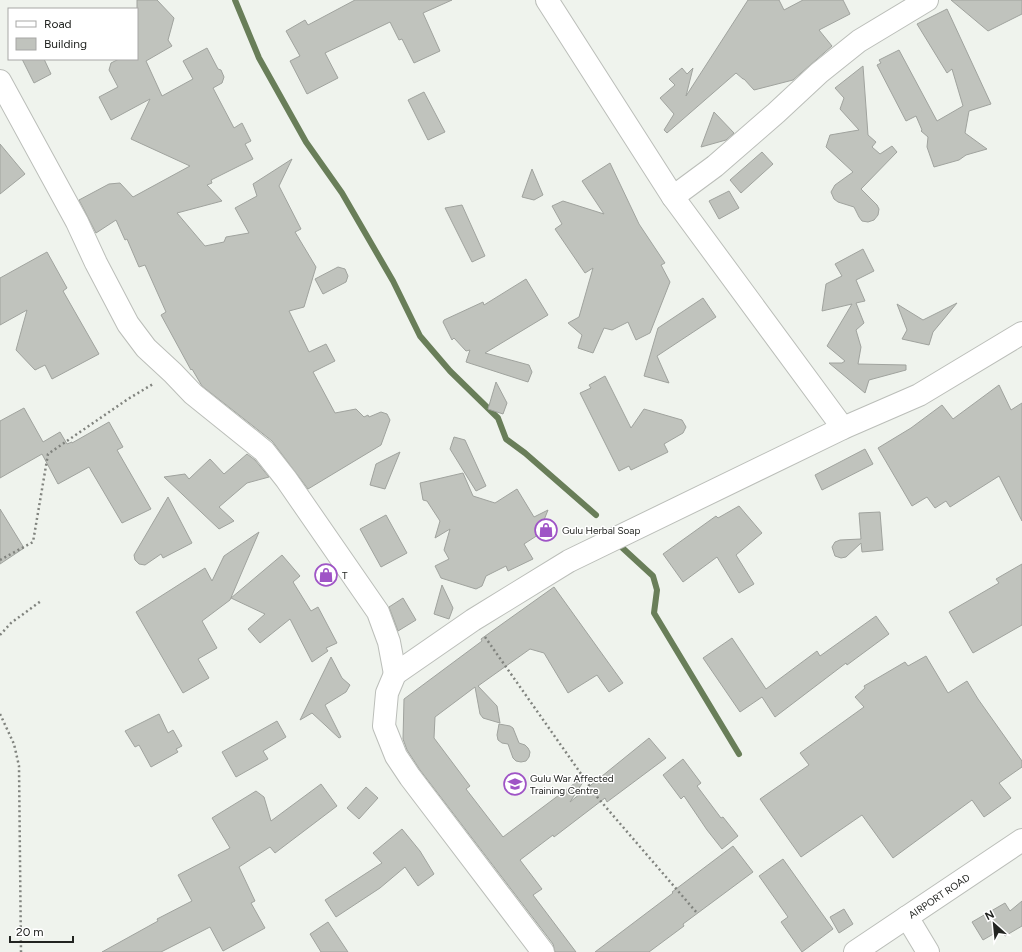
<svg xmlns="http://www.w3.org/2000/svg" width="1022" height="952" font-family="Figtree,sans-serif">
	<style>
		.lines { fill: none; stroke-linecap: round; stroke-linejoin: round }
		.stream { stroke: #697e59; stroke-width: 6 }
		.building { fill: #c0c3bd; stroke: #a0a39e }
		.minor-casing { stroke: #bbbeb9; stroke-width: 24 }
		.tertiary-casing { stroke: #bbbeb9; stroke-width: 24 }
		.path { stroke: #80837e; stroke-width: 2.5; stroke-dasharray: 2 3; stroke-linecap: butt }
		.minor { stroke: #fff; stroke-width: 22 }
		.tertiary { stroke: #fff; stroke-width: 22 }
		.labels { text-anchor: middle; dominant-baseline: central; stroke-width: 3; stroke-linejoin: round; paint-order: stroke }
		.poi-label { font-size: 10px; fill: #222421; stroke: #fff; text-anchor: start }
		.street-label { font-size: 10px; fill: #222421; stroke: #fff }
	</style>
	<rect width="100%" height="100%" fill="#eff3ed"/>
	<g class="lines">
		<g class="stream">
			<path d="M 235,0 L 259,58 L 306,142 L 342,193 L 393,281 L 420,336 L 450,371 L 498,418 L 506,439 L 525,453 L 596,515"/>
			<path d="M 616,542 L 653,576 L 657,590 L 654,613 L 739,754"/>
		</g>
	</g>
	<g class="building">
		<path d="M 137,0 L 157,0 L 174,18 L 168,40 L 172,46 L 146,61 L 162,96 L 193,79 L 183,61 L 207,48 L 218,69 L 221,70 L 224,77 L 222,83 L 213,88 L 234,128 L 242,123 L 251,141 L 245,144 L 253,159 L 211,180 L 212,183 L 207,185 L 222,201 L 177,213 L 205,246 L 224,242 L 226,237 L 249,233 L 235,208 L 257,196 L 253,184 L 292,159 L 279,186 L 301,229 L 295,232 L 316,267 L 304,307 L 289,311 L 309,352 L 326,344 L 335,361 L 313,372 L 335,413 L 356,409 L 364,417 L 368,415 L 369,417 L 381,412 L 387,414 L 390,420 L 381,445 L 308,489 L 272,441 L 202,386 L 192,369 L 191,370 L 161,315 L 166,312 L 145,265 L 139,267 L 127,239 L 125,240 L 116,220 L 96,233 L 79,200 L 109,184 L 120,183 L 133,197 L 190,166 L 131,139 L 150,99 L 111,120 L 99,97 L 118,87 L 109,70 L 111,63 L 119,59 L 137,59 Z"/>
		<path d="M 355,0 L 452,0 L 423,13 L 440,51 L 414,63 L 402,39 L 399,40 L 390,22 L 388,23 L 325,53 L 338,78 L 307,94 L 290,61 L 300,56 L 286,31 L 305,20 L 308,25 Z"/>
		<path d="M 748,0 L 779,0 L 784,10 L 803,0 L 843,0 L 850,14 L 819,30 L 832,46 L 793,80 L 754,90 L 744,79 L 743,79 L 736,73 L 667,133 L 664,130 L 674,114 L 660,98 L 675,85 L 669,79 L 682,68 L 687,74 L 693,68 L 686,96 Z"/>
		<path d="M 951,0 L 1022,0 L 1022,14 L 988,31 Z"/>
		<path d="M 947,9 L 991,104 L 969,111 L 965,133 L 987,149 L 966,155 L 959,160 L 934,167 L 927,147 L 928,137 L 921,131 L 922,130 L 916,116 L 906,121 L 877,65 L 881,63 L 879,60 L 899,50 L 937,121 L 963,106 L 952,69 L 947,73 L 917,24 Z"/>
		<path d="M 22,59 L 44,59 L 51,74 L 34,83 Z"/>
		<path d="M 863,66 L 868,135 L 876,142 L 872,147 L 880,154 L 892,146 L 897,152 L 861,189 L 877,205 L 879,209 L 878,215 L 874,220 L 868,222 L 862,221 L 859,217 L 854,207 L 838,202 L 834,199 L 831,192 L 835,185 L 853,172 L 826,147 L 830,135 L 859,130 L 840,109 L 844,98 L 835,88 Z"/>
		<path d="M 424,92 L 445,132 L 428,140 L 408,100 Z"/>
		<path d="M 714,112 L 734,133 L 726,140 L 701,147 Z"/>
		<path d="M 0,144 L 25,174 L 0,194 Z"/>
		<path d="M 762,152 L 773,164 L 741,193 L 730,180 Z"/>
		<path d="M 610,163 L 639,224 L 665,263 L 661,265 L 670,282 L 650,333 L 636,340 L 628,322 L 612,330 L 604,328 L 593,353 L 578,348 L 582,335 L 568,323 L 579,317 L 593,268 L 585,273 L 555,229 L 562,224 L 552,206 L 563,201 L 604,214 L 582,181 Z"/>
		<path d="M 532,169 L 543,195 L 534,200 L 522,197 Z"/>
		<path d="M 729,191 L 739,208 L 719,219 L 709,201 Z"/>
		<path d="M 462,205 L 485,256 L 472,262 L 445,208 Z"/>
		<path d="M 863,249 L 874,271 L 856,280 L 865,301 L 856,303 L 864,323 L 856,330 L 861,347 L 858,364 L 906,365 L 906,370 L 869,380 L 865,393 L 829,363 L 842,363 L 845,361 L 827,346 L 852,304 L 822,311 L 826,284 L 842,276 L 835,264 Z"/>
		<path d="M 47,252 L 67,288 L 63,291 L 99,354 L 52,379 L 45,365 L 35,370 L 16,350 L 27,310 L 0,325 L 0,278 Z"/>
		<path d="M 338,267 L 345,269 L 348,276 L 346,282 L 323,294 L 315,279 Z"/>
		<path d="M 526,279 L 548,315 L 485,353 L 529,365 L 532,372 L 528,382 L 466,362 L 470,350 L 466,351 L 454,338 L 452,340 L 443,322 L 444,320 L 483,302 L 484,305 Z"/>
		<path d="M 703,298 L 716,317 L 657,356 L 669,383 L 644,376 L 658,328 Z"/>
		<path d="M 957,303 L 933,332 L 929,345 L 902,339 L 907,330 L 897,304 L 923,320 Z"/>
		<path d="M 605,376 L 631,428 L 644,409 L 682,420 L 686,427 L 683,433 L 664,444 L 668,452 L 631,470 L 629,466 L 619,471 L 580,393 L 591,388 L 589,385 Z"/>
		<path d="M 496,382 L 507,403 L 503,414 L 488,409 Z"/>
		<path d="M 999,385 L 1011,410 L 1022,403 L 1022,521 L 999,476 L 950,507 L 946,501 L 935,508 L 927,497 L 912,506 L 878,448 L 911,428 L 942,405 L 953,419 Z"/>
		<path d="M 24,408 L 43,442 L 60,432 L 67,444 L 72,442 L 72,443 L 109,422 L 123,447 L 117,450 L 151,509 L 122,523 L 89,467 L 58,484 L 42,454 L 0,478 L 0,421 Z"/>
		<path d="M 454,437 L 465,440 L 486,486 L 476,491 L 450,449 Z"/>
		<path d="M 865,449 L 873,464 L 822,490 L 815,475 Z"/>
		<path d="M 400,452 L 385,489 L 370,485 L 376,464 Z"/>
		<path d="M 247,454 L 255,460 L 269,477 L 247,483 L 219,507 L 234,521 L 219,529 L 164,477 L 185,474 L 189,479 L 210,459 L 224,474 Z"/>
		<path d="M 463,473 L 473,496 L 495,503 L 517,489 L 534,517 L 548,510 L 538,535 L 524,544 L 533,559 L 508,571 L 506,566 L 486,576 L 482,586 L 476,589 L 441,578 L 435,566 L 449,559 L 444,550 L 450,529 L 435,538 L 440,521 L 427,501 L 423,500 L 420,483 Z"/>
		<path d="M 168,497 L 192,543 L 163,558 L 161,554 L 145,565 L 139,564 L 135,560 L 134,555 Z"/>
		<path d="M 739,506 L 762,533 L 736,555 L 754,584 L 739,593 L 717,557 L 683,582 L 663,554 L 716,516 L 718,518 Z"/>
		<path d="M 0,509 L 24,548 L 0,564 Z"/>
		<path d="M 880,512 L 883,550 L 862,552 L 861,543 L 846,557 L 841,558 L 835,556 L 832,547 L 835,542 L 840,540 L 861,539 L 859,513 Z"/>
		<path d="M 386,515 L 407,553 L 381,567 L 360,529 Z"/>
		<path d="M 259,532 L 230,600 L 202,621 L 217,648 L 198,659 L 209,678 L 183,693 L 136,612 L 205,568 L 212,581 L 224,556 Z"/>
		<path d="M 282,555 L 300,576 L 293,582 L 311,611 L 318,607 L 337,643 L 326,648 L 328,651 L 312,662 L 290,619 L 260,643 L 248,629 L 265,614 L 231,598 Z"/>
		<path d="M 1022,564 L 1022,625 L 973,653 L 949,612 L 999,583 L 996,579 Z"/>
		<path d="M 442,585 L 453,608 L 449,619 L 434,614 Z"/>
		<path d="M 554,587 L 623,683 L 609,692 L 597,675 L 568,693 L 544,653 L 530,649 L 478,686 L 497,706 L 500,723 L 483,718 L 480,714 L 475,687 L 435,717 L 434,738 L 470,786 L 466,789 L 503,837 L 583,777 L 585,779 L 570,802 L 649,738 L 666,758 L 607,802 L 605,798 L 554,837 L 553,835 L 520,860 L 542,889 L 533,895 L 576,952 L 555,952 L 553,944 L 420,770 L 407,750 L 403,739 L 404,699 L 482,641 L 481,639 Z"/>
		<path d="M 403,598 L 416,620 L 398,631 L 389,607 Z"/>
		<path d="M 876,616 L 889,634 L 847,665 L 846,663 L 775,717 L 762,697 L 740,712 L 703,658 L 732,638 L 766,689 L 817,651 L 820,656 Z"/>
		<path d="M 926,656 L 948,693 L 967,681 L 978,699 L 1022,761 L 1022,767 L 999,783 L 1011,798 L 984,817 L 972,800 L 893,858 L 862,815 L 801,857 L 760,799 L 809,765 L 800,753 L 864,707 L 855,697 L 865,688 L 864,686 L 905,662 L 908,666 Z"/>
		<path d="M 331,657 L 342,678 L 350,685 L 346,692 L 325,705 L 341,737 L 339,738 L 312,713 L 300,720 Z"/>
		<path d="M 159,714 L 168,733 L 173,730 L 182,746 L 176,749 L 178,752 L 151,767 L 139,745 L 135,747 L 125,731 Z"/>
		<path d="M 277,721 L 286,737 L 263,751 L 268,759 L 236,777 L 222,752 Z"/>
		<path d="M 499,724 L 510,726 L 513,728 L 519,743 L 525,745 L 528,748 L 530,752 L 529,757 L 526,761 L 521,762 L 516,761 L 513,758 L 508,744 L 502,743 L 498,740 L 497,735 Z"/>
		<path d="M 683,759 L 701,783 L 697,786 L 721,818 L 723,817 L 738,836 L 722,849 L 707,830 L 684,796 L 681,799 L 663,775 Z"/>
		<path d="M 321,784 L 337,806 L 275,853 L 270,847 L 239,867 L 255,901 L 251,903 L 265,928 L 223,951 L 210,927 L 161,952 L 102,952 L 158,921 L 157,919 L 192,901 L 178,875 L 230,848 L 212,818 L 256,791 L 264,797 L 271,821 Z"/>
		<path d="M 366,787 L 378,798 L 359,819 L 347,808 Z"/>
		<path d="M 402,829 L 420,851 L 434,874 L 418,886 L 405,867 L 380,888 L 336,917 L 325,900 L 382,863 L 373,853 Z"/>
		<path d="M 733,846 L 753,872 L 683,924 L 684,926 L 649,952 L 595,952 L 673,893 L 672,892 Z"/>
		<path d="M 783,859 L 833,929 L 802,952 L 781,922 L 788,917 L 759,876 Z"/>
		<path d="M 1022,901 L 1022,926 L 1005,936 L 1002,929 L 983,940 L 972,922 L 1005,903 L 1010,911 Z"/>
		<path d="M 844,909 L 853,924 L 839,933 L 830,917 Z"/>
		<path d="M 328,922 L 348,952 L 321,952 L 310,934 Z"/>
	</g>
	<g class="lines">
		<g class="minor-casing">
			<g id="minor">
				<path d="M 547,0 L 673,197 L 843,428"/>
				<path d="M 0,81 L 77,222 L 96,263 L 128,324 L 146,348 L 173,373 L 193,394 L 264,451 L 286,479 L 378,612 L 389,642 L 395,674"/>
				<path d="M 673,197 L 715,166 L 776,113 L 819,73 L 859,41 L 927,0"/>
				<path d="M 907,917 L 928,952"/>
				<path d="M 543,952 L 410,777 L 396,756 L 384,726 L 387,693 L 395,674 L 473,620 L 569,561 L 843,428 L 919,395 L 1022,333"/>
			</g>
		</g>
		<g class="tertiary-casing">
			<g id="tertiary">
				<path id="s1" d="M 855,952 L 1022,840"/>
			</g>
		</g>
		<g class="path">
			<path d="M 0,560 L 33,542 L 48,454 L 128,399 L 153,384"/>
			<path d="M 0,635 L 11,623 L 41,601"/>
			<path d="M 485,637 L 598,798 L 697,913"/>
			<path d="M 0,714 L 14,744 L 19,766 L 21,952"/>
		</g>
		<use href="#minor" class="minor"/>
		<use href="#tertiary" class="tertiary"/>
	</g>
	<defs>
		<g id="shop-ring" transform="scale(1.15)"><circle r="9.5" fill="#fff" stroke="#9f54c6" stroke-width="1.5"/><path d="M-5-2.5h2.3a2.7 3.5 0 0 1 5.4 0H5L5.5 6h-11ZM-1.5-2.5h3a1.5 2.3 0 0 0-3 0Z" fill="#9f54c6"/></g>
		<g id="school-ring" transform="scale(1.15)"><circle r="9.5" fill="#fff" stroke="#9f54c6" stroke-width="1.5"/><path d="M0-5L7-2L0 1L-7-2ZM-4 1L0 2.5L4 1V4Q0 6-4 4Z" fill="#9f54c6"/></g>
	</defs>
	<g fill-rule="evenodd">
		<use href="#shop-ring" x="546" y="530"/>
		<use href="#shop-ring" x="326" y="575"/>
		<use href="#school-ring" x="515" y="784"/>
	</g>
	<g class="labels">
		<g class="poi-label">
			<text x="562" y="530">Gulu Herbal Soap</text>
			<text x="342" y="575">T</text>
			<text x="530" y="778">Gulu War Affected<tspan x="530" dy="12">Training Centre</tspan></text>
		</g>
		<g class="street-label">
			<text stroke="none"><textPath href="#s1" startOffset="101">AIRPORT ROAD</textPath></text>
		</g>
	</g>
	<rect x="8" y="8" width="130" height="52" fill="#ffffff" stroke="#a7a7a6"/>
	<rect x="16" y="21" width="20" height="6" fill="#ffffff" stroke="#a7a7a6"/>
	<text x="44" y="28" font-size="12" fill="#222421">Road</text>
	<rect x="16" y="38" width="20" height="12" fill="#c0c3bd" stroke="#a7a7a6"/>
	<text x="44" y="48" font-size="12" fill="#222421">Building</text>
	<g transform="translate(994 924) rotate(333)" stroke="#ffffff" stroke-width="3" paint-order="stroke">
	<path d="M0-3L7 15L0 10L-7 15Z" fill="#222421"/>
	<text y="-6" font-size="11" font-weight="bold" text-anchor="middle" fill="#222421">N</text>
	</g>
	<path d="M10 936v6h63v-6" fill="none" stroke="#222421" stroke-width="2"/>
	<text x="16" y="936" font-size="12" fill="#222421" stroke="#ffffff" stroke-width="3" paint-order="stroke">20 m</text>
</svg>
